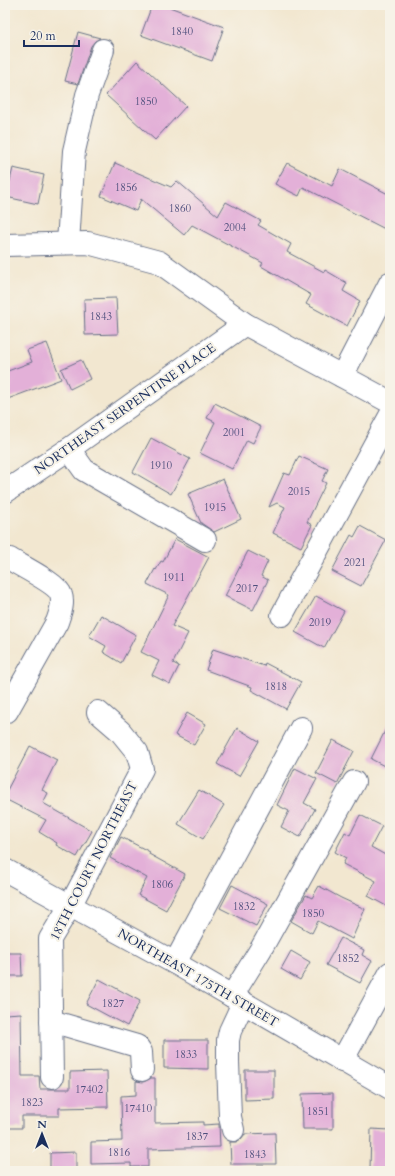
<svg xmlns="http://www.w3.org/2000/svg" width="395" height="1176" font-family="Cardo,serif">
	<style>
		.building { fill: #e3b0d8 }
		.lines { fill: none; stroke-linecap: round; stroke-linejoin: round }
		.minor-casing { stroke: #666f86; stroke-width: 24 }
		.minor { stroke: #fff; stroke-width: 22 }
		.labels { text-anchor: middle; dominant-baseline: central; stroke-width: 4; stroke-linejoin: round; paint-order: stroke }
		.number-label { font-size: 11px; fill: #4d4f7c }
		.street-label { font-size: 13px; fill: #1b2f5e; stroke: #f7f3e8 }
	</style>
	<rect width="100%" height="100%" fill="#f7f3e8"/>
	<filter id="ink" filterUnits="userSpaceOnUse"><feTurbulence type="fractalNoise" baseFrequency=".025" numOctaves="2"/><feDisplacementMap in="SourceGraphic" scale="8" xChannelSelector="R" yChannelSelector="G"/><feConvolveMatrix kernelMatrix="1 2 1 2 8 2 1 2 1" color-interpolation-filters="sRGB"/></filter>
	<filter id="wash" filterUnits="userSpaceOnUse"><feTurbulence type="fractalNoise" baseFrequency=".012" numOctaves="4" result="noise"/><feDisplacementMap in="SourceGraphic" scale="16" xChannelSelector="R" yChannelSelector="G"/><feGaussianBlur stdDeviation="0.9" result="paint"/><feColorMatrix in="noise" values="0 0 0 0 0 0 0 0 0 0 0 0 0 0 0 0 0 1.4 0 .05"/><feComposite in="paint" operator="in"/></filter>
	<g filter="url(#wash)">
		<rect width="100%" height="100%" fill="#f2e7d0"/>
		<g id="blocks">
			<g class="building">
				<path d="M 152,5 L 164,5 L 224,27 L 212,61 L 141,35 Z"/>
				<path d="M 78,32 L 100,38 L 95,41 L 91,46 L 78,84 L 65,81 Z"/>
				<path d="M 137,61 L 186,106 L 155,140 L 106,95 Z"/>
				<path d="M 115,163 L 171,187 L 177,181 L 218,216 L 226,202 L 261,221 L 258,225 L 291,244 L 287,252 L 324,272 L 325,270 L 347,283 L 343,291 L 360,301 L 347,326 L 306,304 L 311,295 L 261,266 L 263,263 L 192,225 L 184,235 L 141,199 L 136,211 L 101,196 Z"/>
				<path d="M 287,163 L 332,186 L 340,169 L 390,195 L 390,220 L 385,229 L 303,187 L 299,196 L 275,184 Z"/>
				<path d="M 13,168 L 44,175 L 38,204 L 6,197 Z"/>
				<path d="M 116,298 L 118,334 L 85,335 L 84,299 Z"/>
				<path d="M 47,343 L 61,379 L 5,400 L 5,372 L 32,362 L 27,350 Z"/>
				<path d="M 81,360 L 90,379 L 70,389 L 61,369 Z"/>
				<path d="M 215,403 L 261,427 L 253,443 L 247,440 L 232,469 L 200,453 L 215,422 L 207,418 Z"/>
				<path d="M 151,438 L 190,459 L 171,494 L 133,472 Z"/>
				<path d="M 299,456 L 328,469 L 322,481 L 326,483 L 307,522 L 312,525 L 301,547 L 273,533 L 285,507 L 277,503 L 269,507 L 284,473 L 290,475 Z"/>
				<path d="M 223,479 L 241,519 L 214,532 L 201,523 L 188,494 Z"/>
				<path d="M 360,526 L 386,540 L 361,586 L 332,571 L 351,535 L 354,537 Z"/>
				<path d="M 175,539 L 209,557 L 172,626 L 188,633 L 173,663 L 179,666 L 170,684 L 152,675 L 159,661 L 141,652 L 169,595 L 147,584 L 155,569 L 156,570 L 161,561 L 163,562 Z"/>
				<path d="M 248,551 L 268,561 L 261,576 L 268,580 L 253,610 L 225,596 Z"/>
				<path d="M 316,596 L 344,611 L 324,648 L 295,632 Z"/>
				<path d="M 101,615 L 136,635 L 121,663 L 103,652 L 106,646 L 89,636 Z"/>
				<path d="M 213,649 L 264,666 L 265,663 L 301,682 L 286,709 L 251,690 L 252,687 L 206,670 Z"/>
				<path d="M 187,713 L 206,724 L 194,745 L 175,735 Z"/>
				<path d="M 390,721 L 390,769 L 371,759 Z"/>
				<path d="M 237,728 L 259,741 L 239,776 L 217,764 Z"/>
				<path d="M 333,740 L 354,751 L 337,784 L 316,773 Z"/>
				<path d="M 30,746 L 57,760 L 42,790 L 48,793 L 43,803 L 92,831 L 77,857 L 56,845 L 57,843 L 39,832 L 46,820 L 5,799 L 5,794 Z"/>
				<path d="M 295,768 L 317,779 L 304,803 L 315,809 L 300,837 L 281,827 L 289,811 L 277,805 Z"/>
				<path d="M 199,790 L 224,805 L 203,839 L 178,824 Z"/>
				<path d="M 360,815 L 382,826 L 371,847 L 389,857 L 390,855 L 390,908 L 368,896 L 376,881 L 343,864 L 346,858 L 335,852 L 345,832 L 350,835 Z"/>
				<path d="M 121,837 L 150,852 L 149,854 L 185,874 L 166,910 L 138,895 L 147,878 L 110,858 Z"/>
				<path d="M 232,885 L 268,904 L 256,926 L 220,908 Z"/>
				<path d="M 319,886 L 341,898 L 365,909 L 352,939 L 318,921 L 312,933 L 291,921 L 306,895 L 312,898 Z"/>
				<path d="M 341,938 L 364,950 L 362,955 L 372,961 L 360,983 L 326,965 Z"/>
				<path d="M 291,951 L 310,962 L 300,980 L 281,969 Z"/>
				<path d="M 5,953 L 21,953 L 22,976 L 5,976 Z"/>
				<path d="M 99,979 L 140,1001 L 127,1026 L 86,1004 Z"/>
				<path d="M 21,1013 L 22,1076 L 39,1076 L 40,1089 L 70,1089 L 70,1072 L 107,1071 L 108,1107 L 59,1108 L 59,1116 L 22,1116 L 22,1128 L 5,1128 L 5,1014 Z"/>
				<path d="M 164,1040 L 208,1040 L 208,1069 L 164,1068 Z"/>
				<path d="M 245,1070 L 274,1070 L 274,1099 L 245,1100 Z"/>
				<path d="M 151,1078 L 155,1078 L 155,1123 L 203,1122 L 203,1125 L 219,1124 L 220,1147 L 148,1149 L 148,1167 L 131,1167 L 131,1163 L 91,1164 L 91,1142 L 122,1141 L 121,1096 L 136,1095 L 136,1081 L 143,1082 Z"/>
				<path d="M 333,1093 L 333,1129 L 303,1129 L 302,1094 Z"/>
				<path d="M 371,1129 L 390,1130 L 390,1170 L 370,1170 Z"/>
				<path d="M 275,1133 L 276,1164 L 231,1164 L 230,1142 L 236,1142 L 241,1139 L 245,1134 Z"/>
				<path d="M 76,1152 L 76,1171 L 50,1171 L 50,1153 Z"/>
			</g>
		</g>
	</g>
	<g filter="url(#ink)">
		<use href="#blocks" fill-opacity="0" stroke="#666f86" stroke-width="1"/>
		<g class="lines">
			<g class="minor-casing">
				<g id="minor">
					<path d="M 68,243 L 74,151 L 87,95 L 103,50"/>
					<path d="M 5,245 L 88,243 L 159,262 L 245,324 L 390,402"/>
					<path d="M 342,376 L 390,283"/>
					<path d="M 69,449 L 84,470 L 205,540"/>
					<path d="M 5,492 L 69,449 L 245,324"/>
					<path d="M 5,558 L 10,559 C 21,566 58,584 61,595 C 64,604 60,613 57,622 L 7,711"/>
					<path d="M 282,615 L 390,416"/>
					<path d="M 5,870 L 175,963 L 390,1088"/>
					<path d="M 175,963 L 301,728"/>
					<path d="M 232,996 L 261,949 L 354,782"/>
					<path d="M 51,1021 L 137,1046 L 141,1052 L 142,1070"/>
					<path d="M 342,1061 L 390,973"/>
					<path d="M 52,1077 L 50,939 L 70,906 L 142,769 L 137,752 L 120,731 L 98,712"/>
					<path d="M 233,1130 L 230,1117 L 228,1062 L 228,1040 L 230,1031 L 243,1003"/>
				</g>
			</g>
			<use href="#minor" class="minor"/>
		</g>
	</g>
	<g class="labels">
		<g class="number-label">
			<text x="182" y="31">1840</text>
			<text x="146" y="101">1850</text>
			<text x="126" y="187">1856</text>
			<text x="180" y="208">1860</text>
			<text x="235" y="227">2004</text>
			<text x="101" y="316">1843</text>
			<text x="234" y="432">2001</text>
			<text x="161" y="465">1910</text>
			<text x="299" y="491">2015</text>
			<text x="215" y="507">1915</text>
			<text x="355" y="562">2021</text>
			<text x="174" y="577">1911</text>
			<text x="247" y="588">2017</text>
			<text x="320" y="622">2019</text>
			<text x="276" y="686">1818</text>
			<text x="162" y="884">1806</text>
			<text x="244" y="906">1832</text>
			<text x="313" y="913">1850</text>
			<text x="348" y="958">1852</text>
			<text x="113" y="1003">1827</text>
			<text x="186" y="1054">1833</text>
			<text x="89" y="1089">17402</text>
			<text x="32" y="1102">1823</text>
			<text x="138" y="1108">17410</text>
			<text x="318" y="1111">1851</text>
			<text x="197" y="1136">1837</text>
			<text x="119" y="1152">1816</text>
			<text x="255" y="1154">1843</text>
		</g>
		<g class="street-label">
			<text transform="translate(125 409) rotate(-35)">NORTHEAST SERPENTINE PLACE</text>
			<text transform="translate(94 861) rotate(-63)">18TH COURT NORTHEAST</text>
			<text transform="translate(198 978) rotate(30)">NORTHEAST 175TH STREET</text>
		</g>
	</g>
	<rect width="395" height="1176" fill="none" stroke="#f7f3e8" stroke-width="20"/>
	<g transform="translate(42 1134)" stroke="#f7f3e8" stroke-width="3" paint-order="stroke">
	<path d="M0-3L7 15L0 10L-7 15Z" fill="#1b2f5e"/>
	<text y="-6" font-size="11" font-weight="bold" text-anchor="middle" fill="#1b2f5e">N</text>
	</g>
	<path d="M24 40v6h55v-6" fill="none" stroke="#1b2f5e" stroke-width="2"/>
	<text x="30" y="40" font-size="12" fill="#1b2f5e" stroke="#f7f3e8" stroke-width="3" paint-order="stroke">20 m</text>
</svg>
